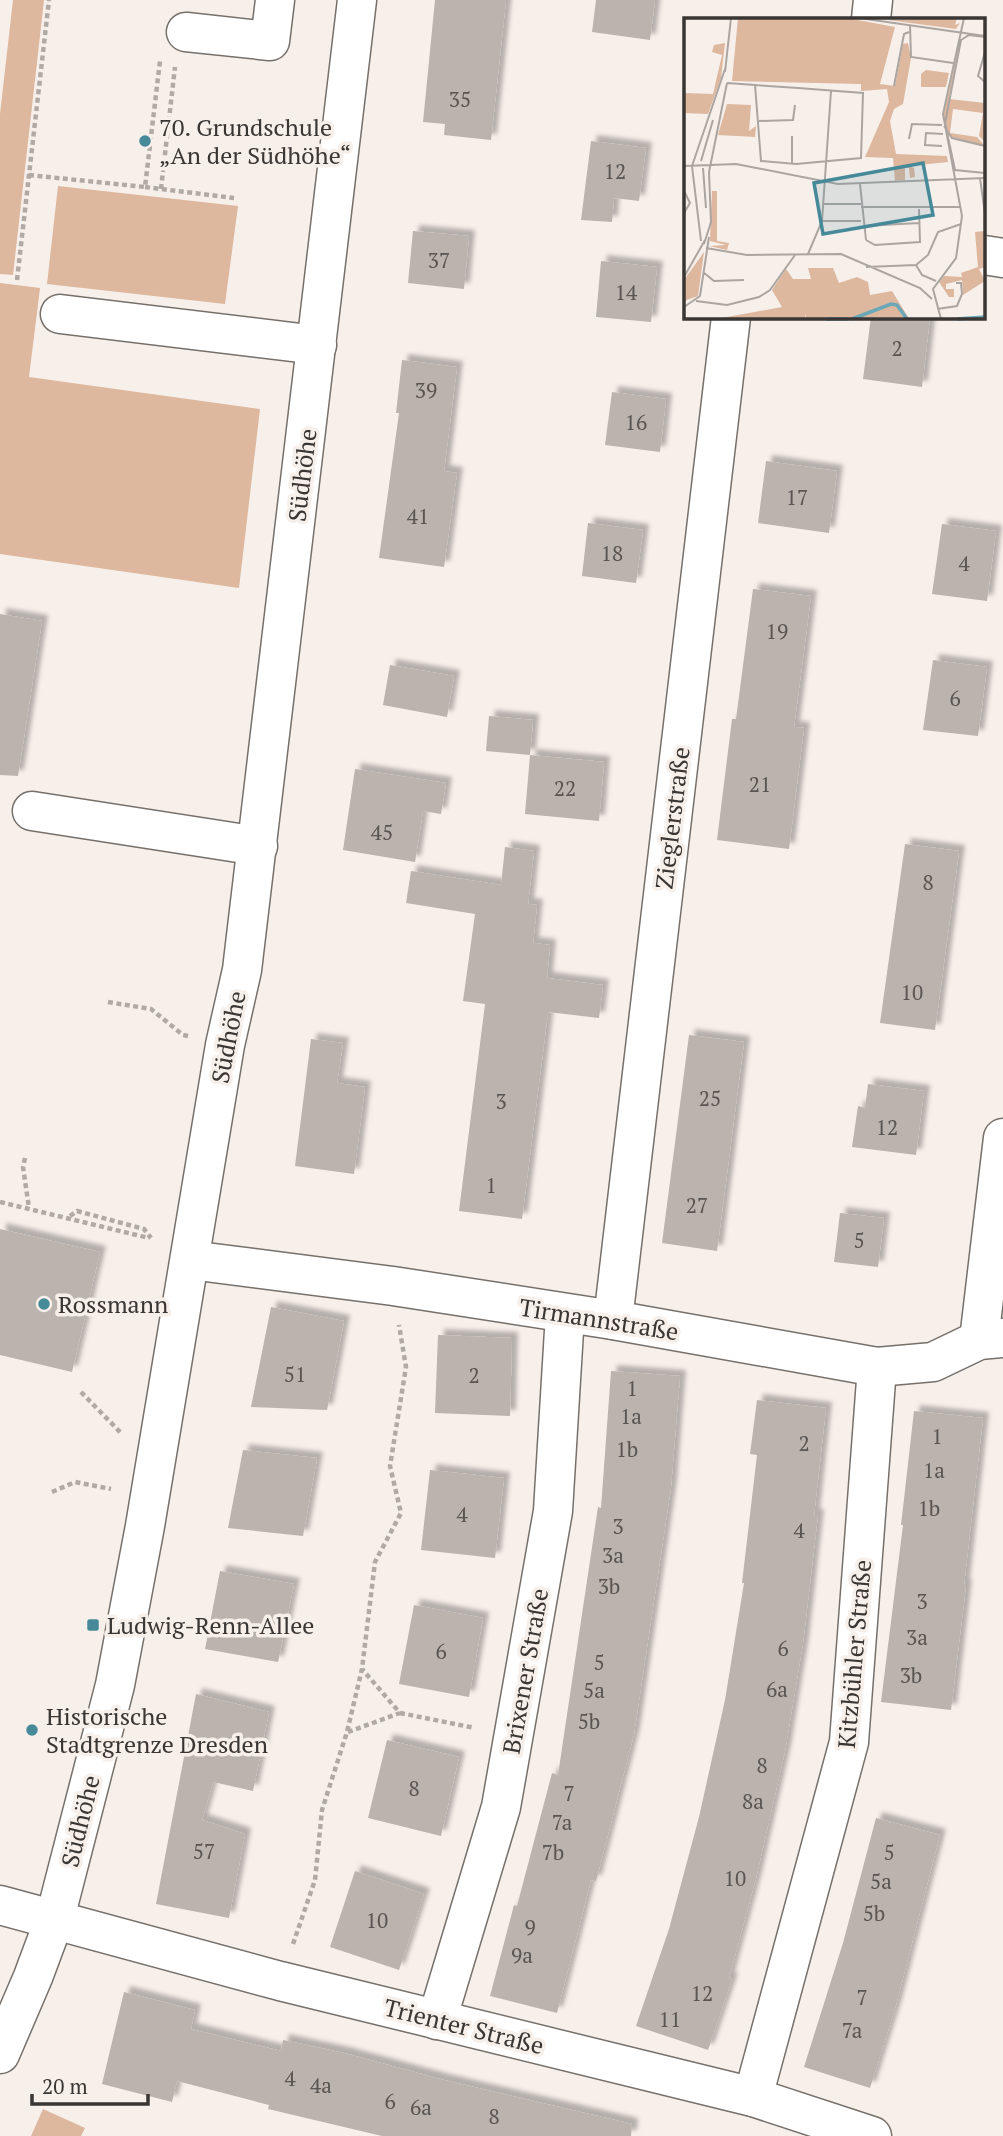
<svg xmlns="http://www.w3.org/2000/svg" width="1003" height="2136" font-family="'PT Serif',serif">
	<style>
		.green { fill: #ddb79e }
		.building { fill: #bab3ae; filter: url(#shadow) }
		.lines { fill: none; stroke-linecap: round; stroke-linejoin: round }
		.minor-casing { stroke: #76706b; stroke-width: 41 }
		.path { stroke: #b0aaa6; stroke-width: 4.5; stroke-dasharray: 5 3.5; stroke-linecap: butt }
		.minor { stroke: #fff; stroke-width: 38 }
		.poi-dot { fill: #468999; stroke: #f7efea; stroke-width: 2.5 }
		.labels { text-anchor: middle; dominant-baseline: central; stroke-width: 7; stroke-linejoin: round; paint-order: stroke }
		.number-label { font-size: 21px; fill: #595552 }
		.poi-label { font-size: 24px; fill: #393634; stroke: #f7efea; text-anchor: start }
		.street-label { font-size: 24px; fill: #393634; stroke: #f7efea }
		.inset-river { fill: none; stroke: #6aa8b8; stroke-width: 3.5 }
		.inset-road { fill: none; stroke: #aba5a1; stroke-width: 2 }
		.view { fill: #468999; fill-opacity: 0.15; stroke: #468999; stroke-width: 3.5 }
		.inset-edge { fill: none; stroke: #393634; stroke-width: 3.5 }
	</style>
	<defs>
		<filter id="shadow"><feDropShadow dx="6" dy="-6" stdDeviation="2" flood-color="#0004"/></filter>
	</defs>
	<rect width="100%" height="100%" fill="#f7efea"/>
	<g class="green">
		<path d="M 13,0 L 44,0 L 13,275 L 0,274 L 0,114 Z"/>
		<path d="M 58,186 L 238,206 L 225,304 L 47,284 Z"/>
		<path d="M 0,283 L 40,288 L 29,377 L 260,409 L 239,588 L 0,554 Z"/>
		<path d="M 43,2109 L 85,2128 L 81,2136 L 31,2136 Z"/>
	</g>
	<g class="building">
		<path d="M 435,0 L 506,0 L 491,140 L 444,135 L 445,124 L 423,122 Z"/>
		<path d="M 596,0 L 655,0 L 650,40 L 592,32 Z"/>
		<path d="M 591,141 L 646,148 L 639,201 L 614,198 L 612,222 L 581,220 Z"/>
		<path d="M 413,231 L 469,236 L 464,289 L 408,283 Z"/>
		<path d="M 601,261 L 657,267 L 651,322 L 596,317 Z"/>
		<path d="M 871,317 L 930,317 L 922,387 L 863,379 Z"/>
		<path d="M 402,360 L 457,367 L 444,471 L 457,473 L 444,567 L 379,558 L 399,413 L 396,413 Z"/>
		<path d="M 612,392 L 666,399 L 660,452 L 605,445 Z"/>
		<path d="M 766,461 L 837,471 L 829,533 L 758,523 Z"/>
		<path d="M 588,523 L 643,530 L 636,583 L 582,576 Z"/>
		<path d="M 942,524 L 996,531 L 987,601 L 932,594 Z"/>
		<path d="M 753,589 L 811,596 L 794,727 L 804,728 L 789,849 L 717,840 L 732,719 L 736,719 Z"/>
		<path d="M 0,614 L 42,621 L 18,776 L 0,775 Z"/>
		<path d="M 933,660 L 987,667 L 978,736 L 923,730 Z"/>
		<path d="M 390,665 L 454,676 L 447,717 L 383,705 Z"/>
		<path d="M 489,716 L 533,720 L 530,755 L 486,751 Z"/>
		<path d="M 530,755 L 604,762 L 599,821 L 525,814 Z"/>
		<path d="M 355,769 L 446,783 L 441,814 L 423,811 L 415,862 L 343,850 Z"/>
		<path d="M 905,844 L 959,851 L 935,1030 L 880,1023 Z"/>
		<path d="M 505,847 L 534,851 L 528,904 L 537,905 L 533,943 L 550,945 L 547,978 L 603,985 L 599,1018 L 548,1012 L 522,1219 L 459,1211 L 485,1004 L 463,1001 L 475,914 L 406,903 L 411,871 L 501,885 Z"/>
		<path d="M 689,1035 L 744,1042 L 717,1251 L 662,1243 Z"/>
		<path d="M 311,1039 L 343,1043 L 337,1083 L 365,1087 L 354,1174 L 295,1166 Z"/>
		<path d="M 868,1084 L 924,1091 L 916,1155 L 852,1147 L 858,1106 L 865,1108 Z"/>
		<path d="M 840,1213 L 884,1218 L 878,1267 L 834,1262 Z"/>
		<path d="M 0,1229 L 100,1252 L 72,1372 L 0,1355 Z"/>
		<path d="M 271,1307 L 344,1321 L 327,1410 L 251,1407 Z"/>
		<path d="M 438,1335 L 512,1338 L 510,1416 L 435,1413 Z"/>
		<path d="M 611,1371 L 680,1376 L 671,1487 L 634,1734 L 596,1881 L 591,1880 L 557,2013 L 490,1996 L 514,1905 L 517,1906 L 552,1773 L 558,1775 L 598,1507 L 601,1508 Z"/>
		<path d="M 757,1400 L 826,1408 L 814,1515 L 818,1515 L 803,1643 L 785,1751 L 756,1878 L 729,1978 L 732,1979 L 708,2050 L 636,2026 L 669,1929 L 699,1817 L 725,1700 L 744,1583 L 742,1583 L 757,1455 L 750,1454 Z"/>
		<path d="M 914,1411 L 983,1418 L 964,1585 L 966,1585 L 951,1710 L 881,1702 L 903,1525 L 901,1525 Z"/>
		<path d="M 243,1450 L 317,1458 L 303,1536 L 228,1528 Z"/>
		<path d="M 430,1470 L 504,1478 L 495,1558 L 421,1550 Z"/>
		<path d="M 220,1571 L 294,1584 L 278,1662 L 205,1649 Z"/>
		<path d="M 414,1605 L 483,1618 L 469,1697 L 399,1684 Z"/>
		<path d="M 196,1694 L 269,1712 L 253,1791 L 213,1782 L 202,1820 L 245,1834 L 229,1918 L 156,1904 Z"/>
		<path d="M 387,1740 L 459,1757 L 441,1836 L 368,1818 Z"/>
		<path d="M 876,1818 L 940,1835 L 896,2005 L 870,2088 L 804,2067 L 843,1943 Z"/>
		<path d="M 355,1871 L 424,1894 L 399,1970 L 330,1947 Z"/>
		<path d="M 124,1992 L 195,2010 L 191,2029 L 281,2051 L 283,2040 L 344,2053 L 444,2080 L 632,2124 L 631,2136 L 382,2136 L 268,2109 L 269,2105 L 177,2081 L 172,2102 L 102,2084 Z"/>
	</g>
	<g class="lines">
		<g class="minor-casing">
			<g id="minor">
				<path d="M 871,19 L 873,0"/>
				<path d="M 186,32 L 270,41 L 275,0"/>
				<path d="M 984,255 L 1003,258"/>
				<path d="M 60,314 L 317,345"/>
				<path d="M 32,811 L 258,846"/>
				<path d="M 190,1260 L 393,1286 L 613,1320 L 877,1367 L 933,1362 L 979,1340 L 1003,1338"/>
				<path d="M 613,1320 L 731,317"/>
				<path d="M 979,1340 L 1003,1138"/>
				<path d="M 0,1905 L 280,1981 L 753,2097 L 872,2136"/>
				<path d="M 437,2020 L 501,1807 L 553,1511 L 565,1314"/>
				<path d="M 0,2054 L 33,1977 L 55,1918 L 115,1685 L 145,1526 L 225,1045 L 242,970 L 357,0"/>
				<path d="M 753,2097 L 849,1742 L 877,1367"/>
			</g>
		</g>
		<g class="path">
			<path d="M 29,175 L 145,187 L 160,61"/>
			<path d="M 145,187 L 234,198"/>
			<path d="M 161,189 L 175,67"/>
			<path d="M 17,280 L 49,0"/>
			<path d="M 108,1002 L 151,1009 L 183,1035 L 188,1036"/>
			<path d="M 25,1158 L 23,1167 L 29,1208"/>
			<path d="M 0,1202 L 149,1238"/>
			<path d="M 70,1216 L 77,1211 L 144,1229 L 151,1238"/>
			<path d="M 81,1392 L 121,1433"/>
			<path d="M 52,1492 L 75,1482 L 111,1489"/>
			<path d="M 400,1713 L 475,1728"/>
			<path d="M 348,1732 L 400,1713 L 362,1669"/>
			<path d="M 293,1944 L 315,1880 L 322,1810 L 347,1732 L 362,1669 L 375,1562 L 401,1513 L 390,1466 L 406,1367 L 399,1325"/>
		</g>
		<use href="#minor" class="minor"/>
	</g>
	<g class="poi-dot">
		<circle cx="145" cy="141" r="7"/>
		<circle cx="44" cy="1304" r="7"/>
		<rect x="86" y="1618" width="14" height="14" rx="3.5"/>
		<circle cx="32" cy="1730" r="7"/>
	</g>
	<g class="labels">
		<g class="number-label">
			<text x="460" y="99">35</text>
			<text x="615" y="171">12</text>
			<text x="439" y="260">37</text>
			<text x="626" y="292">14</text>
			<text x="897" y="348">2</text>
			<text x="426" y="390">39</text>
			<text x="636" y="422">16</text>
			<text x="797" y="497">17</text>
			<text x="418" y="516">41</text>
			<text x="612" y="553">18</text>
			<text x="964" y="563">4</text>
			<text x="777" y="631">19</text>
			<text x="955" y="698">6</text>
			<text x="760" y="784">21</text>
			<text x="565" y="788">22</text>
			<text x="382" y="832">45</text>
			<text x="928" y="882">8</text>
			<text x="912" y="992">10</text>
			<text x="710" y="1098">25</text>
			<text x="501" y="1101">3</text>
			<text x="887" y="1127">12</text>
			<text x="491" y="1185">1</text>
			<text x="697" y="1205">27</text>
			<text x="859" y="1240">5</text>
			<text x="295" y="1374">51</text>
			<text x="474" y="1375">2</text>
			<text x="632" y="1388">1</text>
			<text x="631" y="1416">1a</text>
			<text x="937" y="1436">1</text>
			<text x="804" y="1443">2</text>
			<text x="627" y="1449">1b</text>
			<text x="934" y="1470">1a</text>
			<text x="929" y="1508">1b</text>
			<text x="462" y="1514">4</text>
			<text x="618" y="1526">3</text>
			<text x="799" y="1530">4</text>
			<text x="613" y="1555">3a</text>
			<text x="609" y="1586">3b</text>
			<text x="922" y="1601">3</text>
			<text x="917" y="1637">3a</text>
			<text x="783" y="1648">6</text>
			<text x="441" y="1651">6</text>
			<text x="599" y="1662">5</text>
			<text x="911" y="1675">3b</text>
			<text x="777" y="1689">6a</text>
			<text x="594" y="1690">5a</text>
			<text x="589" y="1721">5b</text>
			<text x="762" y="1765">8</text>
			<text x="414" y="1788">8</text>
			<text x="569" y="1793">7</text>
			<text x="753" y="1801">8a</text>
			<text x="562" y="1822">7a</text>
			<text x="204" y="1851">57</text>
			<text x="553" y="1852">7b</text>
			<text x="889" y="1852">5</text>
			<text x="735" y="1878">10</text>
			<text x="881" y="1881">5a</text>
			<text x="874" y="1913">5b</text>
			<text x="377" y="1920">10</text>
			<text x="530" y="1927">9</text>
			<text x="522" y="1955">9a</text>
			<text x="702" y="1993">12</text>
			<text x="862" y="1997">7</text>
			<text x="670" y="2019">11</text>
			<text x="852" y="2030">7a</text>
			<text x="290" y="2078">4</text>
			<text x="321" y="2085">4a</text>
			<text x="390" y="2101">6</text>
			<text x="421" y="2107">6a</text>
			<text x="494" y="2116">8</text>
		</g>
		<g class="poi-label">
			<text x="159" y="127">70. Grundschule<tspan x="159" dy="28">„An der Südhöhe“</tspan></text>
			<text x="58" y="1304">Rossmann</text>
			<text x="107" y="1625">Ludwig-Renn-Allee</text>
			<text x="46" y="1716">Historische<tspan x="46" dy="28">Stadtgrenze Dresden</tspan></text>
		</g>
		<g class="street-label">
			<text transform="translate(302 475) rotate(-83)">Südhöhe</text>
			<text transform="translate(672 818) rotate(-83)">Zieglerstraße</text>
			<text transform="translate(228 1037) rotate(-79)">Südhöhe</text>
			<text transform="translate(599 1319) rotate(9)">Tirmannstraße</text>
			<text transform="translate(854 1654) rotate(-85)">Kitzbühler Straße</text>
			<text transform="translate(525 1671) rotate(-80)">Brixener Straße</text>
			<text transform="translate(80 1821) rotate(-76)">Südhöhe</text>
			<text transform="translate(464 2026) rotate(14)">Trienter Straße</text>
		</g>
	</g>
	<g transform="translate(684 18)">
		<rect width="301" height="301" fill="#f7efea"/>
		<path d="M 54,0 L 163,0 L 211,9 L 196,66 L 211,68 L 219,26 L 224,25 L 227,40 L 219,86 L 210,91 L 206,103 L 212,136 L 263,138 L 264,144 L 225,148 L 230,150 L 231,159 L 226,160 L 225,150 L 221,150 L 221,162 L 211,163 L 209,140 L 181,139 L 205,84 L 203,71 L 177,73 L 177,66 L 48,63 ZM 273,0 L 271,7 L 276,5 L 272,11 L 204,2 ZM 277,18 L 265,81 L 301,85 L 301,124 L 295,118 L 299,95 L 269,91 L 266,115 L 293,119 L 301,128 L 268,119 L 263,114 L 259,99 ZM 41,25 L 37,60 L 24,96 L 0,95 L 0,75 L 29,76 L 38,37 L 28,34 L 30,27 ZM 242,52 L 265,55 L 262,69 L 237,69 L 237,56 ZM 43,86 L 67,87 L 65,113 L 72,108 L 71,119 L 34,117 ZM 28,173 L 33,173 L 33,223 L 45,225 L 43,232 L 25,228 L 42,227 L 26,223 ZM 301,213 L 301,249 L 295,251 L 301,263 L 279,277 L 278,262 L 262,266 L 262,271 L 270,271 L 270,279 L 265,279 L 255,264 L 260,258 L 278,259 L 277,255 L 294,249 L 291,214 ZM 20,234 L 14,278 L 0,283 L 0,262 ZM 124,250 L 149,250 L 155,265 L 173,259 L 184,264 L 186,277 L 208,273 L 224,299 L 122,301 L 121,295 L 121,301 L 32,301 L 98,289 L 88,272 L 102,251 L 109,261 L 127,261 Z" fill="#ddb79e"/>
		<path class="inset-river" d="M 142,301 L 164,301M 168,301 L 207,286 L 213,287 L 223,301M 273,301 L 301,299"/>
		<path class="inset-road" d="M 175,0 L 301,18M 226,7 L 227,39 L 269,45M 301,19 L 285,17 L 277,22 L 261,105 L 271,152 L 301,155M 301,34 L 294,58 L 301,64M 41,54 L 47,0M 43,65 L 71,67 L 84,68 L 114,70 L 179,75 L 177,140 L 112,146 L 77,143 L 71,67M 210,68 L 220,16 L 225,14M 75,103 L 109,102 L 111,87M 260,108 L 268,120 L 301,128M 108,118 L 108,146M 225,121 L 228,106 L 258,107M 258,128 L 241,127 L 242,115 L 259,116M 17,143 L 29,102M 0,148 L 52,146 L 154,166 L 301,160M 19,150 L 22,190M 296,160 L 301,196M 176,166 L 182,222M 0,173 L 6,185 L 0,195M 139,186 L 177,186M 177,189 L 277,189M 138,203 L 177,203M 179,208 L 235,205M 182,222 L 191,227 L 236,224 L 235,191M 17,223 L 8,148 L 41,51M 20,226 L 27,204 L 25,154 L 43,65M 22,230 L 63,237 L 157,236 L 236,270 L 248,281M 124,236 L 138,203 L 147,73M 232,247 L 238,257 L 252,263M 182,249 L 232,247 L 244,237 L 254,214 L 277,206M 19,254 L 30,263 L 60,262M 0,259 L 21,222M 12,283 L 43,287 L 75,279 L 86,272 L 111,237M 0,289 L 16,278 L 25,219M 253,291 L 273,288 L 278,276 L 277,265 L 272,265M 257,301 L 249,271 L 272,240 L 278,198 L 259,96 L 280,0"/>
		<path class="view" d="M 239,145 L 249,197 L 139,216 L 130,165 Z"/>
		<rect width="301" height="301" class="inset-edge"/>
	</g>
	<path d="M32 2094v10h116v-10" fill="none" stroke="#393634" stroke-width="3.5"/>
	<text x="42" y="2094" font-size="21" fill="#393634" stroke="#f7efea" stroke-width="5" paint-order="stroke">20 m</text>
</svg>
